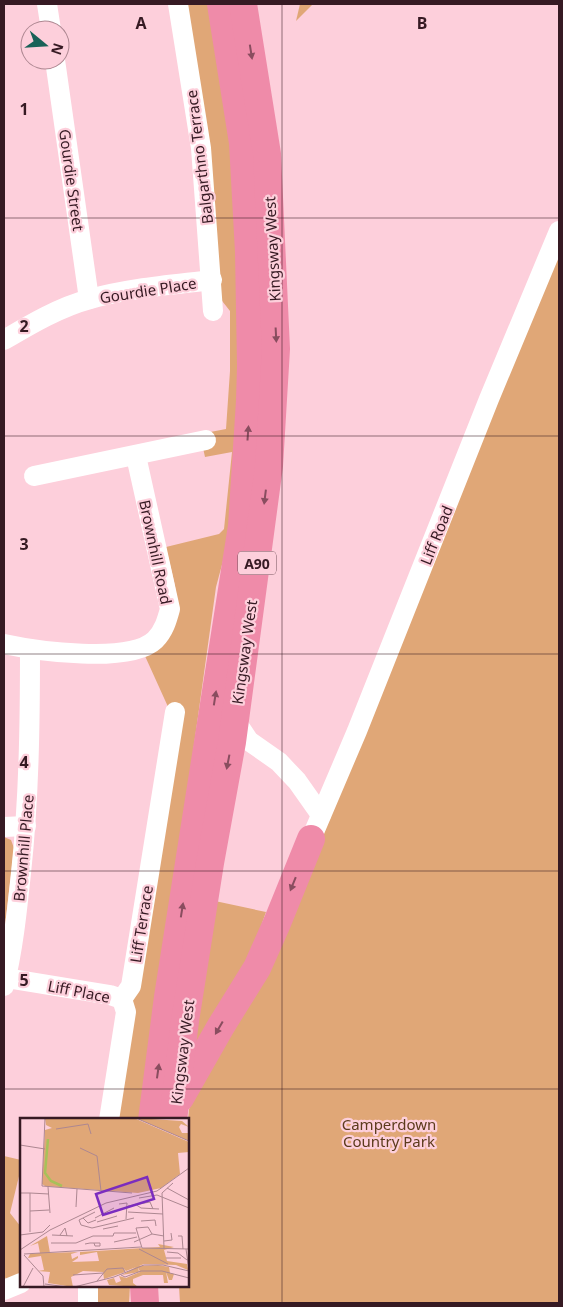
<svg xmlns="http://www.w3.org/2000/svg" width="563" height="1307" font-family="'Noto Sans',sans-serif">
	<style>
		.green { fill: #e0a777 }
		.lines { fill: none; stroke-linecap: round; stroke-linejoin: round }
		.minor { stroke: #fff; stroke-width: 20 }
		.highway { stroke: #ef8ba9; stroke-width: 28 }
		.oneway { fill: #894d5f }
		.grid { fill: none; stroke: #361a23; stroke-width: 1; stroke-opacity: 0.55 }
		.labels { text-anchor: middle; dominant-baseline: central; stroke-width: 4.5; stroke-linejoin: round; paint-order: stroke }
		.shield { fill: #fdcfdb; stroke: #72505a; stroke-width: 1 }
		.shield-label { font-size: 14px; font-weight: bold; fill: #361a23 }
		.street-label { font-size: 15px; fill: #361a23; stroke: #fdcfdb }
		.park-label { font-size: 15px; fill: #5c3b1c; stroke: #fdcfdb }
		.inset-river { fill: none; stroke: #a7c15a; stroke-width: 2.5 }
		.inset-road { fill: none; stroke: #ad8791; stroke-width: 1 }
		.view { fill: #7b2cbf; fill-opacity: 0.15; stroke: #7b2cbf; stroke-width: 2.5 }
		.inset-edge { fill: none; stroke: #361a23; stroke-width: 2.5 }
		.grid-label { font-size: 16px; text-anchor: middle; font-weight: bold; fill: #361a23; stroke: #fdcfdb; stroke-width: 4.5; stroke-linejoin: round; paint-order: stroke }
	</style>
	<rect width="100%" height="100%" fill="#fdcfdb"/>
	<g class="green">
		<path d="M 183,4 L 211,4 L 231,144 L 242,366 L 230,535 L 216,587 L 142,1119 L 116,1120 L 169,709 L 145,656 C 151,652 160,648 164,643 C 189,617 172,578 166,547 L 219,534 L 224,529 L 232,452 L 205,457 L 203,448 L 205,433 L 226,429 L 230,371 L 230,311 L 219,297 Z"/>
		<path d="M 300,4 L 313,4 L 296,21 Z"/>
		<path d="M 559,252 L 559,1303 L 180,1303 L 179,1286 L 188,1286 L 188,1121 L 189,1109 L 232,1028 Z"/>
		<path d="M 4,837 L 11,840 L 14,848 L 4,935 Z"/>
		<path d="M 215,901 L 266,912 L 243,977 L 188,1067 Z"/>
		<path d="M 4,1156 L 21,1160 L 21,1168 L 10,1213 L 21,1227 L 21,1274 L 6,1280 L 4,1274 Z"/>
		<path d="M 95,1286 L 130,1286 L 129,1303 L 94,1303 Z"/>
	</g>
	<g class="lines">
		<g class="minor">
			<path d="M 47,4 L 51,30"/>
			<path d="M 178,4 L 201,148 L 213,311"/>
			<path d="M 55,60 L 89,299"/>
			<path d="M 4,340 C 31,324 60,307 90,299 C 130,288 171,285 212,280"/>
			<path d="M 34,476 L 206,440"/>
			<path d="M 4,644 C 36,651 130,664 155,640 C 164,631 167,620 170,609 L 136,456"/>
			<path d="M 235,720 L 249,741 L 279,762 L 297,781 L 321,815"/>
			<path d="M 4,827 L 26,826"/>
			<path d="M 311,839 L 357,731 L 489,399 L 559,231"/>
			<path d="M 6,978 L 110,995 L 122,999"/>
			<path d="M 4,986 C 13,950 17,911 21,873 C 29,799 30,724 30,649"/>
			<path d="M 122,999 L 131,986 L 175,712"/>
			<path d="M 109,1120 L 126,1012 L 122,999"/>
			<path d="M 4,1290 L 21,1283"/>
			<path d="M 88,1303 L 88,1286"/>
		</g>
		<g class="highway">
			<path d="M 180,1098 L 221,1026 L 257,968 L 277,923 L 311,839"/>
			<path d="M 152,1120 L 168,997 L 242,526 L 250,401 L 251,366 L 249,252 L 243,143 L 221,4"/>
			<path d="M 173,1120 L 185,1021 L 210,863 L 232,742 L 269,466 L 276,349 L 267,154 L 243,4"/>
			<path d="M 144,1286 L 145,1303"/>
		</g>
	</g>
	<defs><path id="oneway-solid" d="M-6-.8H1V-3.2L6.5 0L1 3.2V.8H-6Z" transform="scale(1.25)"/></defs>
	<g class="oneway">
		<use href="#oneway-solid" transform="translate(251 52) rotate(81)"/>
		<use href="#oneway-solid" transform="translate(276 335) rotate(87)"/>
		<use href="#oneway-solid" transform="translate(248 433) rotate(-86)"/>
		<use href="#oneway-solid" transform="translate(265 497) rotate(97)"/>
		<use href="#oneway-solid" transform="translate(215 698) rotate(-81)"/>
		<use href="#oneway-solid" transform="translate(228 762) rotate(101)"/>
		<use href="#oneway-solid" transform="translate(293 884) rotate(112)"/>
		<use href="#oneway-solid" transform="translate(182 910) rotate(-81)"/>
		<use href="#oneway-solid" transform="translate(219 1028) rotate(120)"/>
		<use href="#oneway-solid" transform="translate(158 1071) rotate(-82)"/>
	</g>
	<path class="grid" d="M 282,4 L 282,1303M 4,218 L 559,218M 4,436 L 559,436M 4,654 L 559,654M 4,871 L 559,871M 4,1089 L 559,1089"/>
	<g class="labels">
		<rect class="shield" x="238" y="551.5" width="38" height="23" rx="4"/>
		<g class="shield-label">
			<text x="257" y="563">A90</text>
		</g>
		<g class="street-label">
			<text transform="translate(199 157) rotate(-97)">Balgarthno Terrace</text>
			<text transform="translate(72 180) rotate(82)">Gourdie Street</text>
			<text transform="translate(272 249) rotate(-93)">Kingsway West</text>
			<text transform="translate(148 290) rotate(-9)">Gourdie Place</text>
			<text transform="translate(436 535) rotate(-68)">Liff Road</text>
			<text transform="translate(156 552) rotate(78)">Brownhill Road</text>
			<text transform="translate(244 652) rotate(-82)">Kingsway West</text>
			<text transform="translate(23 848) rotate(-85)">Brownhill Place</text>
			<text transform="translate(141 924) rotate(-81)">Liff Terrace</text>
			<text transform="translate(79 991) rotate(11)">Liff Place</text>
			<text transform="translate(182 1052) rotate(-83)">Kingsway West</text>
		</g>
		<g class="park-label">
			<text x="389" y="1124">Camperdown<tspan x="389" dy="17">Country Park</tspan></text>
		</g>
	</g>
	<g transform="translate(20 1118)">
		<rect width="169" height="169" fill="#fdcfdb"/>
		<path d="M 25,0 L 114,0 L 169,24 L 169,34 L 158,35 L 160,56 L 141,70 L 118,75 L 25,68 L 22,66 L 25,12 L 32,10 L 26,7 ZM 116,0 L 162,3 L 169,9 L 161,6 L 159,9 L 162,15 L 169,15 L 169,23 ZM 27,118 L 30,135 L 58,134 L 51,136 L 52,141 L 58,138 L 58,140 L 52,144 L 79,143 L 77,134 L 60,137 L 60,134 L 140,129 L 138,126 L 154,129 L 144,132 L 147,143 L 167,146 L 168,152 L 156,147 L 124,146 L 106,153 L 103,150 L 105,154 L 84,161 L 83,154 L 63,153 L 51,159 L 53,169 L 28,165 L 30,154 L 18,153 L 24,152 L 21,138 L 8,140 L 10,136 L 20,135 L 18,125 L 10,128 ZM 138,147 L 149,149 L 150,155 L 154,156 L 152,162 L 149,162 L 146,154 L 148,165 L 144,165 L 143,157 L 123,157 L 113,161 L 113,165 L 118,169 L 89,167 L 87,162 L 94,160 L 96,165 L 101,163 L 99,158 L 106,160 L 120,154 L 118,149 L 119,154 L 102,157 L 118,148 Z" fill="#e0a777"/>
		<path class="inset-river" d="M 28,21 L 25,55 L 31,63 L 42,68"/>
		<path class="inset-road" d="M 25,0 L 22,68 L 112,75M 116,0 L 169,23M 36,11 L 68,6 L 71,16M 0,27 L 25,31M 60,30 L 77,38 L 81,73M 28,69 L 30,95M 147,70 L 169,82M 0,75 L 10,75 L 10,114M 10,75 L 29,76M 119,80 L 137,77 L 169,90M 99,86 L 107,85 L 106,101M 115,86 L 121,90 L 139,91M 108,88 L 130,84 L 133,91M 56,89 L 57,71M 10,93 L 29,92M 75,94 L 59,102 L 61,107 L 72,110 L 114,100M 108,94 L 143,96M 63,100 L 68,105 L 76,102M 75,100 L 94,90M 121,103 L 135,102 L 136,108M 77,104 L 97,98M 169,105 L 169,124M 83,111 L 98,108M 0,117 L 23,114 L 30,107M 32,117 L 53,118M 40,117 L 45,110 L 47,118M 93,118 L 94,115 L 116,115M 158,118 L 162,118 L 163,131M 144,123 L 152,122 L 151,115M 94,124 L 117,119M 114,124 L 132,116 L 144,118M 31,125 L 56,125 L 73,118 L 93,118M 65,126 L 70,125 L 80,125 L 80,128 L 75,128 L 74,125M 122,130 L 169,131M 122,130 L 116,110 L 128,109 L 132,116M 144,130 L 142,75 L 153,65M 119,131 L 148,146M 166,131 L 169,152M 0,132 L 30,112 L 86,85 L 137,73 L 169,50M 147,134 L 158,135 L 167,142M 4,136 L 121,129M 4,137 L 23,158 L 24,169M 146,140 L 161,140M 53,157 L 83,155M 101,157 L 105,159 L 121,153 L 142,153 L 169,160M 77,163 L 87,151 L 103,150 L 105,154M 25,166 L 47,169M 3,169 L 13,150M 54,169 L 94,159 L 124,147 L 143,147 L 169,153"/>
		<path class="view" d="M 127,59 L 134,81 L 83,97 L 76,76 Z"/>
		<rect width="169" height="169" class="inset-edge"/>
	</g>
	<g class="grid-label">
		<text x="141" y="29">A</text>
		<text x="422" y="29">B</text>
		<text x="24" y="115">1</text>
		<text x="24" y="332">2</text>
		<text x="24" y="550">3</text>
		<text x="24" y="768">4</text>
		<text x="24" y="986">5</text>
	</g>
	<rect width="563" height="1307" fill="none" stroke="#361a23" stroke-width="10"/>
	<g transform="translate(45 45) rotate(108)"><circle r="24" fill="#fdcfdb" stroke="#ad8791"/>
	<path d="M0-4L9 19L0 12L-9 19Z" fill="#196258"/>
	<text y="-8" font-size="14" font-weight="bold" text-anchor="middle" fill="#361a23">N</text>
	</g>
</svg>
